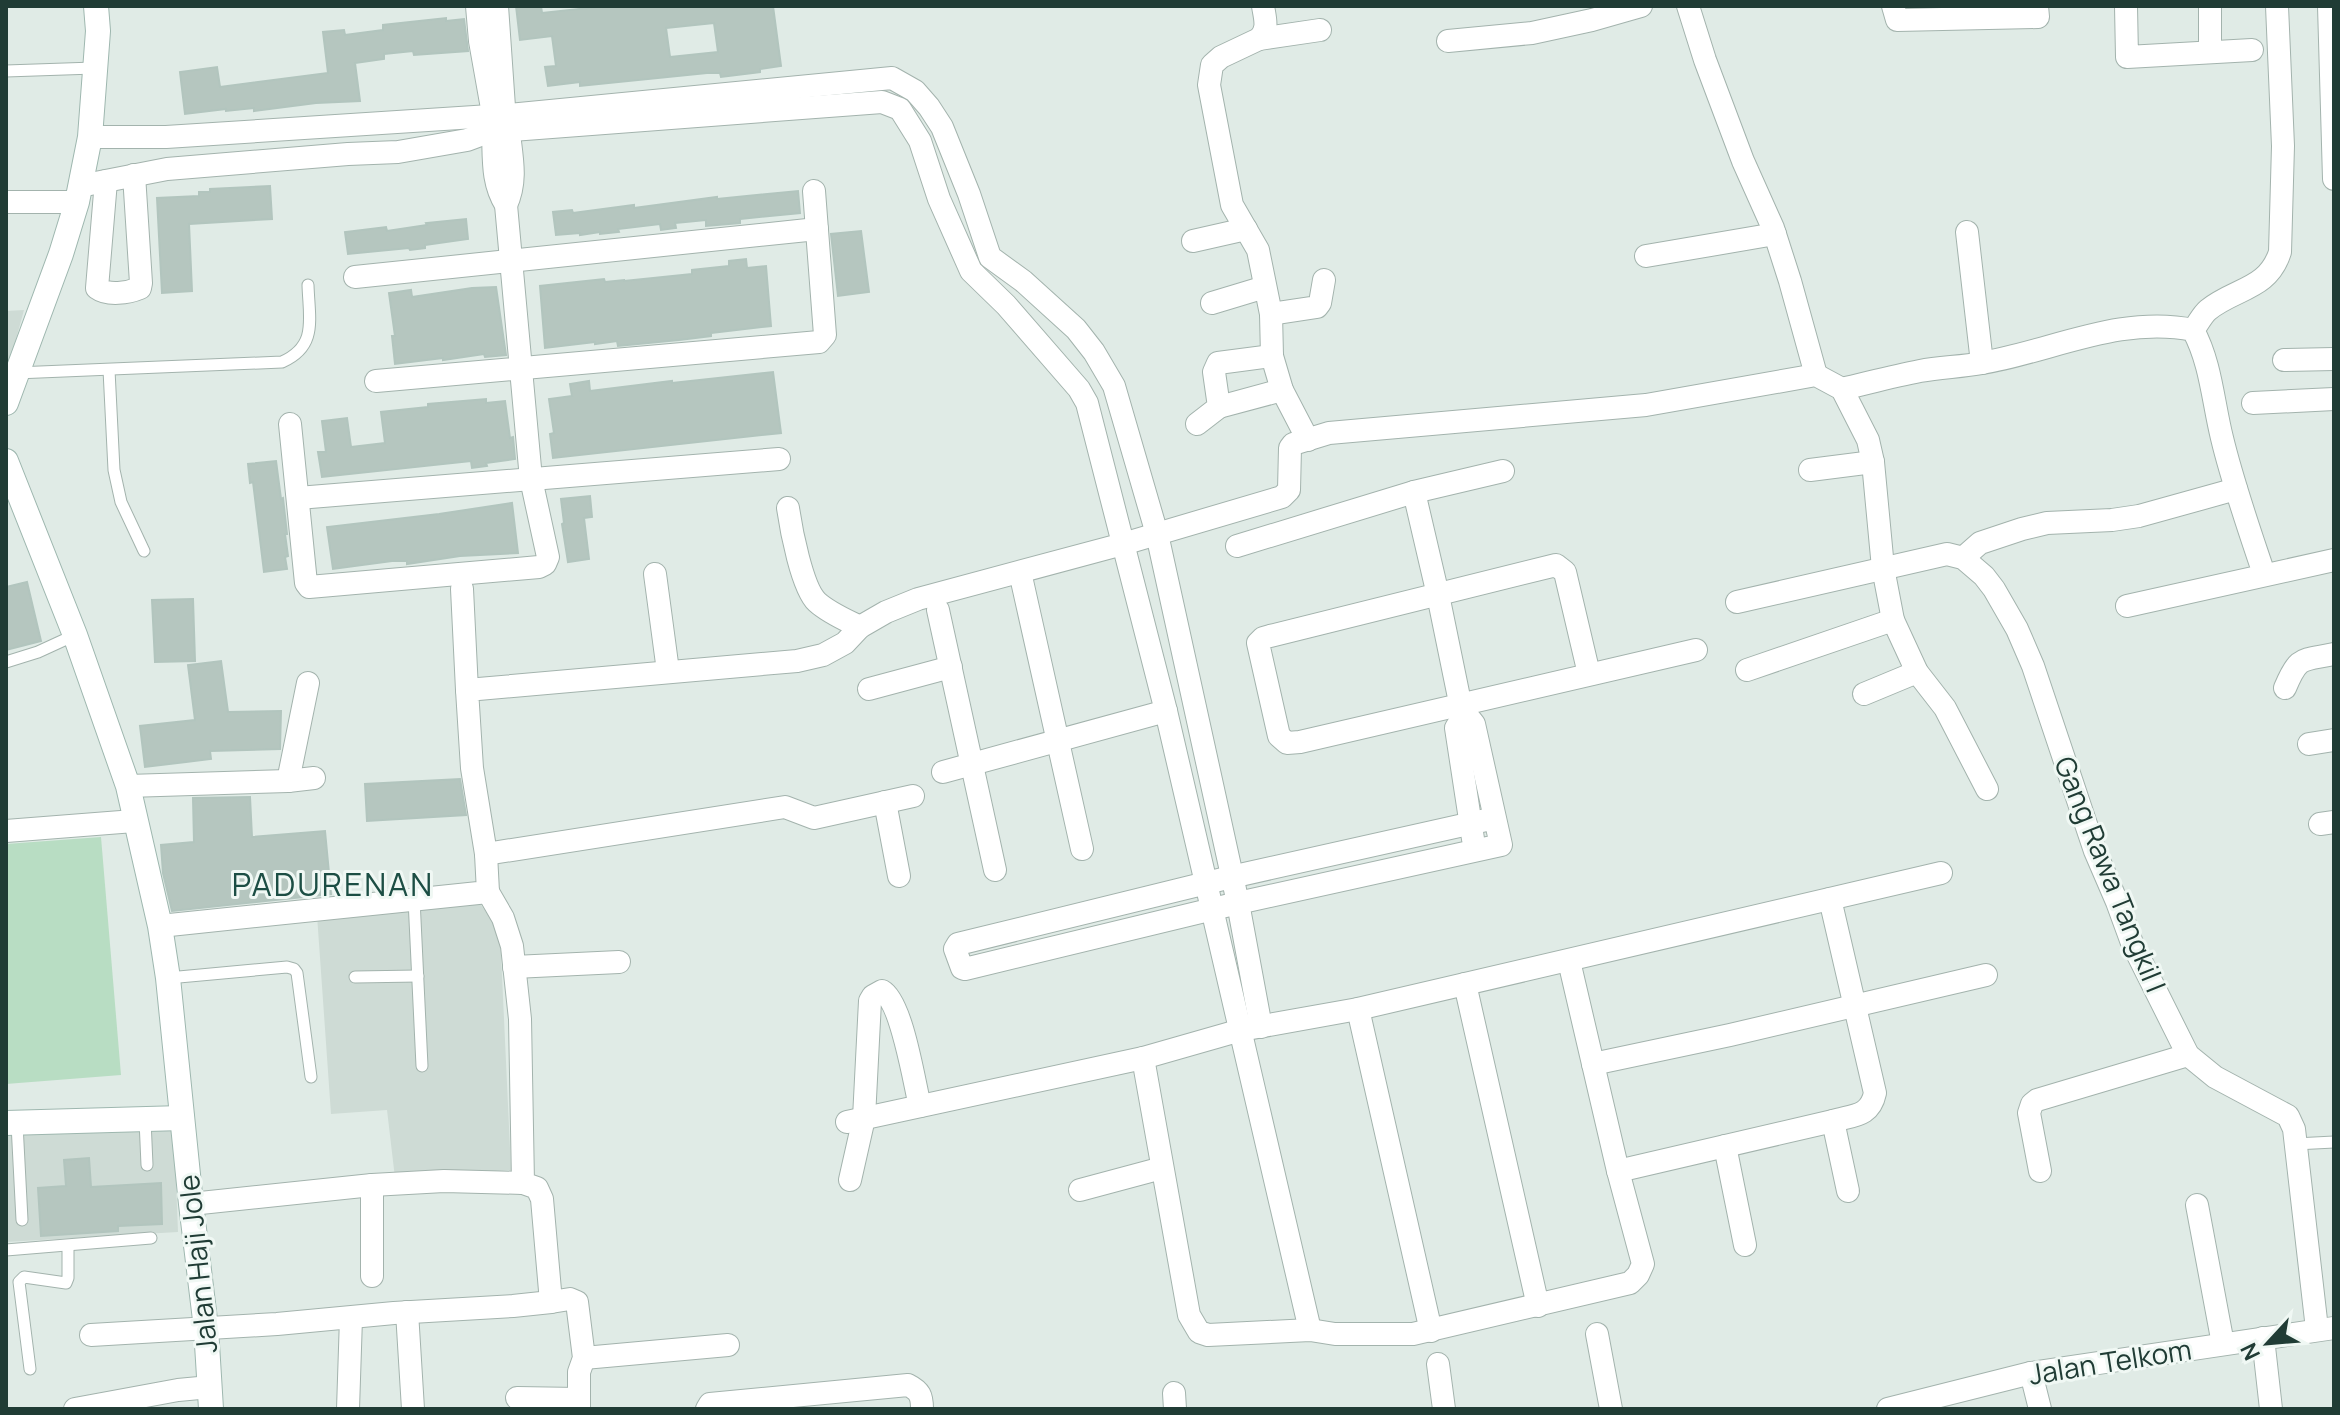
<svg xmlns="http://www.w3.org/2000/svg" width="2340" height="1415" font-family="Manrope,sans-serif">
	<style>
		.built { fill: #cedbd5 }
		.green { fill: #b8ddc3 }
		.building { fill: #b5c6bf; stroke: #b2c5be; stroke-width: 2; fill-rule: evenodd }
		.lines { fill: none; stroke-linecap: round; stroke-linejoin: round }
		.service-casing { stroke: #a3b3ad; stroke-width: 13 }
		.minor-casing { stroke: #a3b3ad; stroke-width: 24 }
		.secondary-casing { stroke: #9eb7af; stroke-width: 26 }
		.service { stroke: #fff; stroke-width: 11 }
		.minor { stroke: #fff; stroke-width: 22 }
		.secondary { stroke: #fff; stroke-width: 24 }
		.labels { text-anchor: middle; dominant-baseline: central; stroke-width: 6; stroke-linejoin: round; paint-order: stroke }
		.street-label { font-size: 28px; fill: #203c35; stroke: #f0f8f4 }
		.quarter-label { font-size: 32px; letter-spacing: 2px; fill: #1c4e44; stroke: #f0f8f4 }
	</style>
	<rect width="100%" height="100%" fill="#e0ebe6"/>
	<g class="built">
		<path d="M 24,310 L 6,376 L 6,311 Z"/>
		<path d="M 479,902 L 500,932 L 511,1170 L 395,1178 L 387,1110 L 331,1114 L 317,915 Z"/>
		<path d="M 6,1129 L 174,1129 L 178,1232 L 6,1242 Z"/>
	</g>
	<path class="green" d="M 101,837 L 121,1075 L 6,1084 L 6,844 Z"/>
	<g class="building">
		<path d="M 516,6 L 541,6 L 542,13 L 607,6 L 773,6 L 781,66 L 760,69 L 760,72 L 721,77 L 720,73 L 707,73 L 580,86 L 580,82 L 548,86 L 545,67 L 556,66 L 552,36 L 520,40 ZM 714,23 L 718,52 L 670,57 L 666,28 Z"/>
		<path d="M 446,18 L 446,21 L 464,19 L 468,51 L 414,55 L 413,51 L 384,54 L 384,59 L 355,63 L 360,101 L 316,103 L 254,111 L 254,108 L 226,111 L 226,109 L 185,114 L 180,72 L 217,67 L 220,87 L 328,73 L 323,32 L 344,30 L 345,35 L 383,30 L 383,25 Z"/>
		<path d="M 270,186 L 272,219 L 189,224 L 192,291 L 162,293 L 157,198 L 199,196 L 199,192 L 210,192 L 210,189 Z"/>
		<path d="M 798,191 L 800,213 L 740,219 L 740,223 L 706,226 L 706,220 L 675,223 L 676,228 L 661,230 L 660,224 L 618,229 L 619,232 L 600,234 L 600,232 L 580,235 L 580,233 L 556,235 L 553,212 L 572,210 L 573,213 L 634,205 L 634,208 L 717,197 L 717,199 Z"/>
		<path d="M 466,219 L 468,239 L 425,245 L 425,248 L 410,250 L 409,248 L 348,254 L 345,232 L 386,227 L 387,231 L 427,225 L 426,223 Z"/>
		<path d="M 861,231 L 869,292 L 838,296 L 831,234 Z"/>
		<path d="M 746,259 L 747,268 L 766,266 L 771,326 L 711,333 L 711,336 L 679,340 L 618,346 L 617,341 L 595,344 L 595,342 L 545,348 L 540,286 L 604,279 L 605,282 L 624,280 L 624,281 L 692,274 L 692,270 L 729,266 L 729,261 Z"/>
		<path d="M 496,287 L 506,355 L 485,357 L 484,354 L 443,360 L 443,358 L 395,364 L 392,336 L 395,336 L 389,293 L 411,290 L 412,297 L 472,288 Z"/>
		<path d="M 773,372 L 781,433 L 553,458 L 550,434 L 554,433 L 549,399 L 572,396 L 570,384 L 589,381 L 590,391 L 672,381 L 672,383 Z"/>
		<path d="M 486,399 L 486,403 L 505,401 L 510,438 L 513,437 L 515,459 L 486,463 L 487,466 L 472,468 L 471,461 L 322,477 L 318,452 L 326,452 L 322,421 L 347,418 L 351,447 L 385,443 L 381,412 L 428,407 L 428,404 Z"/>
		<path d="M 276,461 L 281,499 L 283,498 L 287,534 L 285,534 L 288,556 L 285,557 L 287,569 L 264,572 L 253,482 L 250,483 L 248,464 Z"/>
		<path d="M 590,496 L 592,517 L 584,518 L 589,559 L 568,562 L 562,524 L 564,523 L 561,499 Z"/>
		<path d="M 512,503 L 518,553 L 460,556 L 407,564 L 407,561 L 392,561 L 333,569 L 327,527 L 439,514 Z"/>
		<path d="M 27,582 L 41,641 L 6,650 L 6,587 Z"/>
		<path d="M 193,599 L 195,661 L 155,662 L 152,600 Z"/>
		<path d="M 221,661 L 228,712 L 281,711 L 280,749 L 210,751 L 211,759 L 145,767 L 140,726 L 195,720 L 188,665 Z"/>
		<path d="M 460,779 L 466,815 L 367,821 L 365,784 Z"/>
		<path d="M 250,797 L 252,837 L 325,831 L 331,894 L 172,911 L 163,873 L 161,845 L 194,842 L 193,798 Z"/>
		<path d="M 89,1158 L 91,1187 L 161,1183 L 162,1224 L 118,1226 L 118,1231 L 41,1236 L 38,1188 L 66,1186 L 64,1160 Z"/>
	</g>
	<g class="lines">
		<g class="service-casing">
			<g id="service">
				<path d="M 6,71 L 94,68"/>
				<path d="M 109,370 L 114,470 L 121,502 L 144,551"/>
				<path d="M 16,373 L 282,362 C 318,346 309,319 308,285"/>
				<path d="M 6,662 L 38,652 L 75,635"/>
				<path d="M 414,899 L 422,1066"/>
				<path d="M 355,977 L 418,976"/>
				<path d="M 168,978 L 287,967 L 294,969 L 297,973 L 311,1077"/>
				<path d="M 145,1120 L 147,1165"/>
				<path d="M 17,1124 L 22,1220"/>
				<path d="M 2295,1144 L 2334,1142"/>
				<path d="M 6,1250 L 151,1238"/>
				<path d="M 30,1369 L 19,1282 L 24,1277 L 66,1283 L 68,1278 L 68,1246"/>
			</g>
		</g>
		<g class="minor-casing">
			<g id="minor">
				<path d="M 477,6 L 480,41 L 493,114"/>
				<path d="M 497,6 L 504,107"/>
				<path d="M 1263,6 C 1265,19 1269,29 1259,39 L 1221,57 L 1212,65 L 1209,85 L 1232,205 L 1258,250 L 1271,314 L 1272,356 L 1282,390 L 1308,440"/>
				<path d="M 1688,6 L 1705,60 L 1743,161 L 1773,228 L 1790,281 L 1816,375"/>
				<path d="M 1893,6 L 1897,20 L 2038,17 L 2037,6"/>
				<path d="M 2126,6 L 2127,57 L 2252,50"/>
				<path d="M 2210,6 L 2210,52"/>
				<path d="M 2329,6 L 2334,179"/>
				<path d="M 1259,39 L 1320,30"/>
				<path d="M 1448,41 L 1532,33 L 1592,20 L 1641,6"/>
				<path d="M 509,115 L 513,124 L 509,134 L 503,136 L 493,133 L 488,123 L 490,116 L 498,112 L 509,115 L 892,78 L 915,91 L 929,107 L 942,127 L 969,194 L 990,257 L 1023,281 L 1076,329 L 1094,352 L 1114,386 L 1157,534 L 1238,903 L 1261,1027"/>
				<path d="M 512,130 L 882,102 L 900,109 L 920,141 L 939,199 L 971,271 L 1006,305 L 1079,389 L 1087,403 L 1166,711 L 1310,1330"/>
				<path d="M 90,137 L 166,137 L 490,116"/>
				<path d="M 106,181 L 97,288 C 108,296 128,293 140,288 L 141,283 L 134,175"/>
				<path d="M 80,186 L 167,169 L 348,154 L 398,152 L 467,140 L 491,131"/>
				<path d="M 6,202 L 77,202"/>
				<path d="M 506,205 C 517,182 512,159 509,134"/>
				<path d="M 1967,232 L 1982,363"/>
				<path d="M 1193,241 L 1246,229"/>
				<path d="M 1646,256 L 1775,234"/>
				<path d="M 355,277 L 817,229"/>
				<path d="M 1212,303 L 1265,287"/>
				<path d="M 1271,314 L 1317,307 L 1320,303 L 1324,280"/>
				<path d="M 2193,330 C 2198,324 2202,315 2208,310 C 2235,288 2268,290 2280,252 L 2283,146 L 2277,6"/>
				<path d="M 2284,360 L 2334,359"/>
				<path d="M 376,381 L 819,342 L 825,335 L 814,191"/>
				<path d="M 1842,389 C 1868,383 1894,376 1920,371 C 1941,367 1961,367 1982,363 C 2052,351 2121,315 2193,330 C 2211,363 2213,402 2222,438 C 2233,484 2249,529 2264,574"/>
				<path d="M 2253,403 L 2334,399"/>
				<path d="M 1219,407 L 1282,390"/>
				<path d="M 290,424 L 306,583 L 309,587 L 539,567 L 545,564 L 548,557 L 531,479 L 506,205 C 492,183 494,160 493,133"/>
				<path d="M 1197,424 L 1219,407 L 1214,372 L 1218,363 L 1272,356"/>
				<path d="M 1810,470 L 1873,462"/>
				<path d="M 1414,492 L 1438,595 L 1463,717 L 1456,728 L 1473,839"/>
				<path d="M 298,498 L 779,459"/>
				<path d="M 788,508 C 791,529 802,588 817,602 C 829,613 846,620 860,627"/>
				<path d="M 1237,546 L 1414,492 L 1503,471"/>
				<path d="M 1963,558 L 1980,543 L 2022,529 L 2047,523 L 2112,520 L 2139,516 L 2236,489"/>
				<path d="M 655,574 L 668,671"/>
				<path d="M 1022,581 L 1082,849"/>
				<path d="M 462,589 L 467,690"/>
				<path d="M 1737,602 L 1947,554 L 1963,558 L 1984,576 L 1994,589 L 2017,629 L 2033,666 L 2095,851 L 2117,902 L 2132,943 L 2188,1055 L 2215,1077 L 2288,1116 L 2294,1129 L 2317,1329"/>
				<path d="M 2127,606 L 2334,560"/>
				<path d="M 938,610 L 995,870"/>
				<path d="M 1747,670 L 1893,620"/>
				<path d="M 1589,674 L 1565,572 L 1556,565 L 1270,636 L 1263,638 L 1258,643 L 1279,736 L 1287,743 L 1300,742 L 1696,650"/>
				<path d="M 2285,688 C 2299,655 2301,661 2334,654"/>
				<path d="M 869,689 L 951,667"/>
				<path d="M 1864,694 L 1917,672"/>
				<path d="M 1463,717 L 1470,719 L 1474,724 L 1501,845 L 1238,903 L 965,969 L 962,968 L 955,949 L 958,944 L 1231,877 L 1495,818"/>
				<path d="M 2309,744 L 2334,740"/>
				<path d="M 943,772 L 1166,711"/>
				<path d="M 288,781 L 308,683"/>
				<path d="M 128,786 L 288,781 L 314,778"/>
				<path d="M 885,802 L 899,876"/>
				<path d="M 2320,824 L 2334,822"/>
				<path d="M 6,831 L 134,821"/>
				<path d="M 486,854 L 785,807 L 814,818 L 913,796"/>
				<path d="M 488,892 L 503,918 L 512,946 L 520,1019 L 523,1183 L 537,1188 L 542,1199 L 551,1302 L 570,1299 L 577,1302 L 584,1358 L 579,1372 L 579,1409"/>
				<path d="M 160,926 L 488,892 L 486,854 L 472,768 L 467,690 L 797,661 L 823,655 L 845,643 L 860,627 L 886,612 L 918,599 L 1123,544 L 1282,497 L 1289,490 L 1290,448 L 1293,444 L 1329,433 L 1646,405 L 1816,375 L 1842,389 L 1868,440 L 1873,462 L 1883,568 L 1893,620 L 1917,672 L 1945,708 L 1987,789"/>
				<path d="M 514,967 L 619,962"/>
				<path d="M 1465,984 L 1538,1306"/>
				<path d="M 1358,1009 L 1431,1331"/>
				<path d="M 1143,1058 L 1189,1315 L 1199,1332 L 1208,1335 L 1310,1330 L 1335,1334 L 1413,1334 L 1630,1283 L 1638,1275 L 1643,1264 L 1618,1171 L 1569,961"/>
				<path d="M 1593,1064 L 1730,1035 L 1986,975"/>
				<path d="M 1833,1121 L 1848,1191"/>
				<path d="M 847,1122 L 1143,1058 L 1241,1030 L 1358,1009 L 1941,873"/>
				<path d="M 1725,1146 L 1745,1245"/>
				<path d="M 1618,1171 L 1833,1121 C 1853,1115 1870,1117 1875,1093 L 1830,899"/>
				<path d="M 2040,1171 L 2029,1113 L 2032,1104 L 2037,1100 L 2188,1055"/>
				<path d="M 850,1180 L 864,1118 L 870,1001 L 873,996 L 882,991 C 902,1002 914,1082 920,1106"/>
				<path d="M 1080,1190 L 1162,1168"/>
				<path d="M 191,1204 L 372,1185 L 444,1181 L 523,1183"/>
				<path d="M 2197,1205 L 2223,1344"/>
				<path d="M 372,1276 L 372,1185"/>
				<path d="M 407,1312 L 413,1409"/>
				<path d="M 1597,1334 L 1611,1409"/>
				<path d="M 91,1335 L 277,1324 L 394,1313 L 513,1306 L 551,1302"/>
				<path d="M 2263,1338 L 2271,1409"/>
				<path d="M 584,1358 L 728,1345"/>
				<path d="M 1438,1364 L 1444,1409"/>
				<path d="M 2031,1373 L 2040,1409"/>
				<path d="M 1174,1393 L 1175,1409"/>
				<path d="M 517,1398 L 578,1399"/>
				<path d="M 75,1409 L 178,1390 L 210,1387"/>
				<path d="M 348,1409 L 351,1318"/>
				<path d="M 707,1409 L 710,1404 L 908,1385 C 920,1391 922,1396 922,1409"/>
				<path d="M 1888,1409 L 2031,1373 L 2334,1328"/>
			</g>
		</g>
		<g class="secondary-casing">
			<g id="secondary">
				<path d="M 6,403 L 61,254 L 77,202 L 90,137 L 98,31 L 96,6"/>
				<path d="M 6,461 L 75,635 L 128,786 L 160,926 L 168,978 L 191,1204 L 206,1328 L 211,1409"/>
				<path d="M 6,1123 L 182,1118"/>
			</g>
		</g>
		<use href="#service" class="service"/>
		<use href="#minor" class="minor"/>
		<use href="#secondary" class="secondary"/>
	</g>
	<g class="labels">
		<g class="street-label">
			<text transform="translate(2111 874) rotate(68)">Gang Rawa Tangkil I</text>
			<text transform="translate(197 1264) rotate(-96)">Jalan Haji Jole</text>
			<text transform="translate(2110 1361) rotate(-9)">Jalan Telkom</text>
		</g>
		<g class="quarter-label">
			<text x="333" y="884">PADURENAN</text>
		</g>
	</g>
	<rect width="2340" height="1415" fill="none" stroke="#203c35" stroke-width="16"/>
	<g transform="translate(2268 1343) rotate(244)" stroke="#f0f8f4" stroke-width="6" paint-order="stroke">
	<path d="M0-6L14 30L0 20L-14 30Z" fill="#203c35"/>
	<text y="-12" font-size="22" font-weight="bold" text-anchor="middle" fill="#203c35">N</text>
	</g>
</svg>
